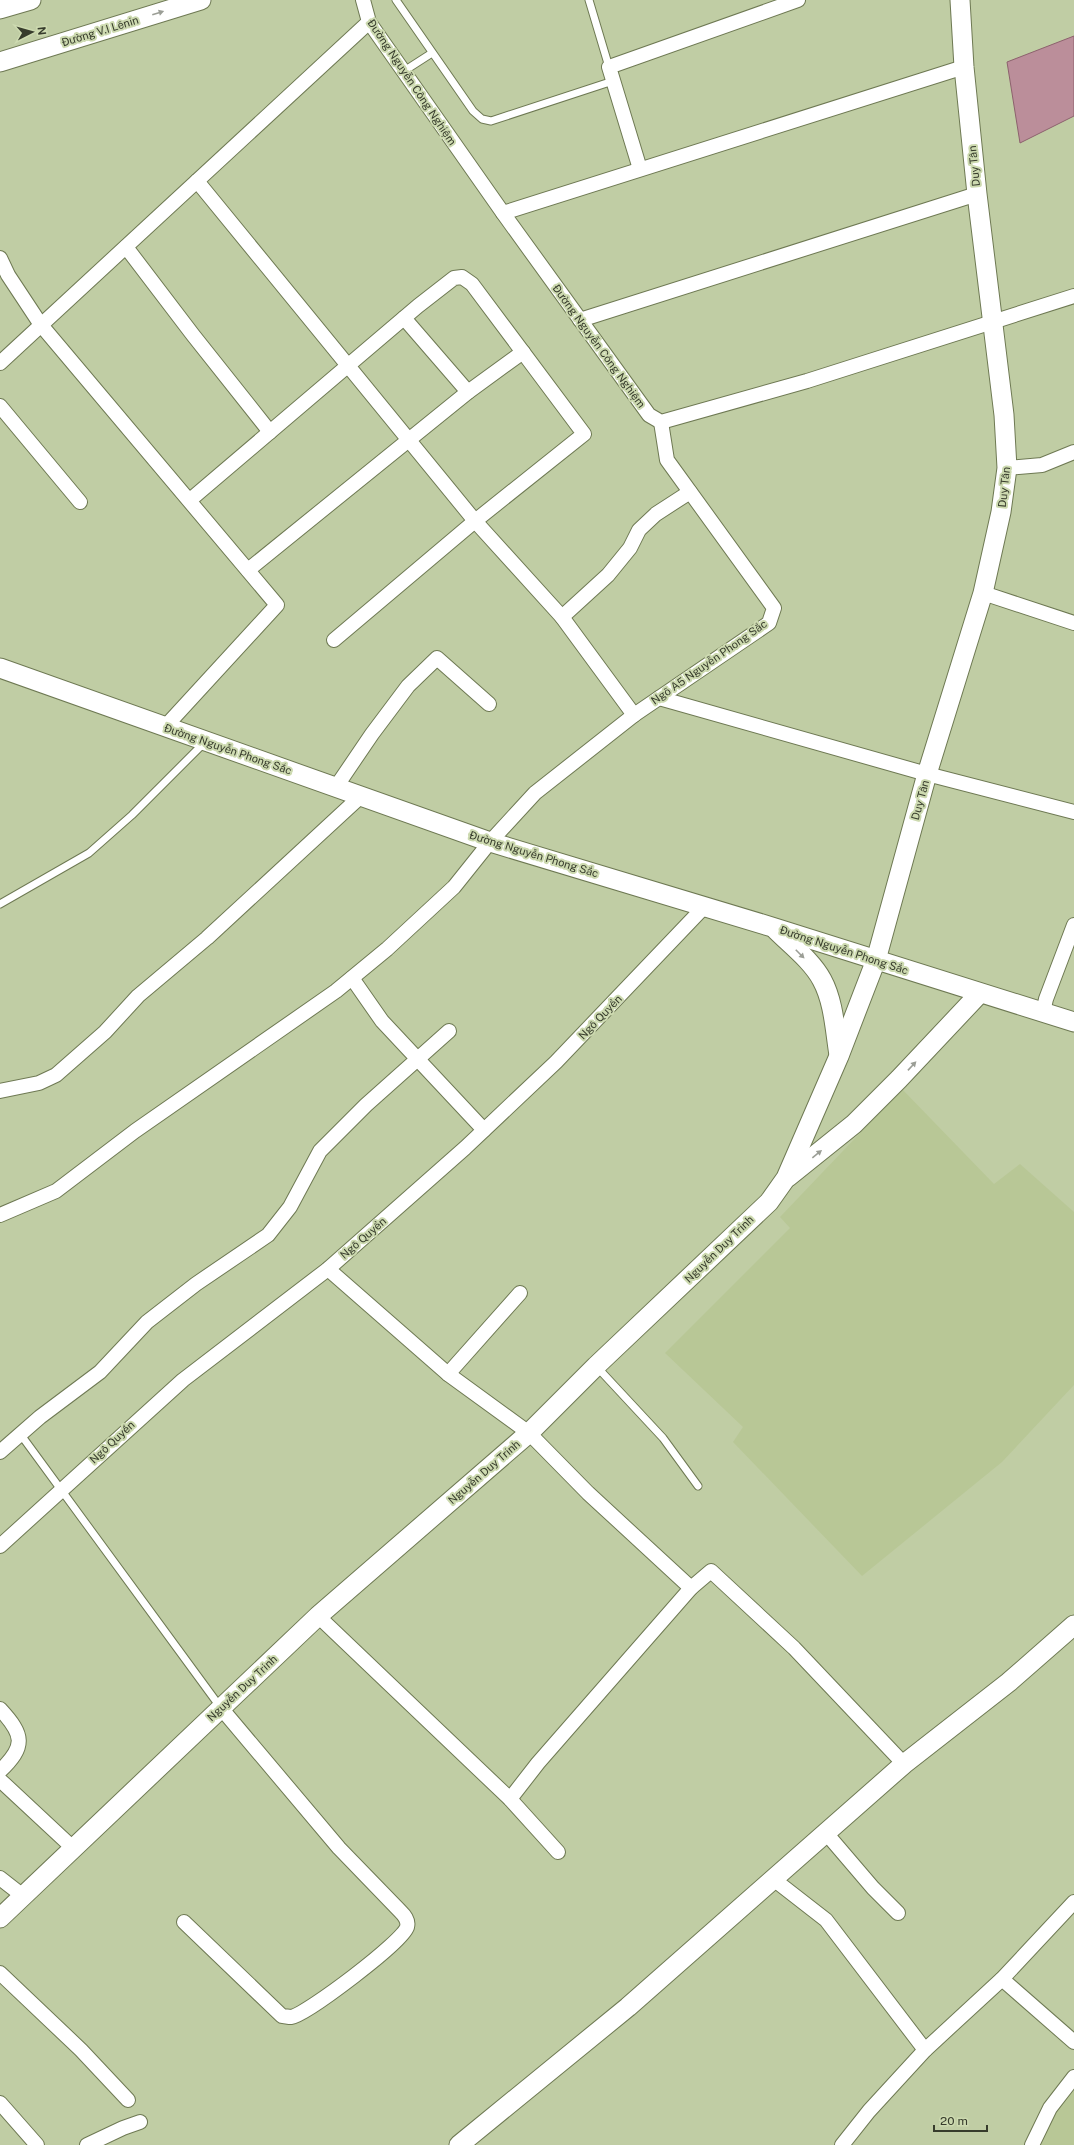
<svg xmlns="http://www.w3.org/2000/svg" width="1074" height="2145" font-family="'Public Sans',sans-serif">
	<style>
		.built { fill: #b8c796 }
		.building { fill: #bb8e9a; stroke: #8c616d }
		.lines { fill: none; stroke-linecap: round; stroke-linejoin: round }
		.lane-casing { stroke: #6e7953; stroke-width: 9 }
		.street-casing { stroke: #6e7953; stroke-width: 16 }
		.secondary-casing { stroke: #6e7953; stroke-width: 21 }
		.lane { stroke: #fff; stroke-width: 7 }
		.street { stroke: #fff; stroke-width: 14 }
		.secondary { stroke: #fff; stroke-width: 19 }
		.oneway { fill: #9b9e96 }
		.labels { text-anchor: middle; dominant-baseline: central; stroke-width: 4; stroke-linejoin: round; paint-order: stroke }
		.street-label { font-size: 11px; fill: #373c2c; stroke: #cddab0 }
	</style>
	<rect width="100%" height="100%" fill="#c0cda4"/>
	<g class="built">
		<path d="M 902,1089 L 994,1184 L 1020,1164 L 1074,1212 L 1074,1385 L 1002,1462 L 862,1576 L 733,1442 L 743,1427 L 665,1353 L 790,1228 L 780,1217 Z"/>
		<path d="M 1074,2078 L 1074,2145 L 1025,2145 L 1051,2093 L 1065,2079 Z"/>
	</g>
	<path class="building" d="M 1074,36 L 1074,116 L 1020,143 L 1007,62 Z"/>
	<g class="lines">
		<g class="lane-casing">
			<g id="lane">
				<path d="M 396,0 L 473,111 L 482,119 L 491,121 L 613,81"/>
				<path d="M 589,0 L 609,67"/>
				<path d="M 404,71 L 432,53"/>
				<path d="M 0,904 L 89,853 L 132,815 L 204,743"/>
				<path d="M 596,1366 L 663,1438 L 698,1486"/>
				<path d="M 21,1435 L 221,1708"/>
			</g>
		</g>
		<g class="street-casing">
			<g id="street">
				<path d="M 363,0 L 369,22 L 503,213 L 649,415 L 661,422 L 807,381 L 1074,296"/>
				<path d="M 640,169 L 609,67 L 798,0"/>
				<path d="M 197,181 L 475,521 L 562,617 L 634,715"/>
				<path d="M 503,213 L 964,67"/>
				<path d="M 126,247 L 193,335 L 270,432"/>
				<path d="M 0,258 L 8,275 L 41,325 L 277,605 L 165,727"/>
				<path d="M 404,318 L 468,392"/>
				<path d="M 580,320 L 977,194"/>
				<path d="M 0,363 L 369,22"/>
				<path d="M 0,406 L 80,502"/>
				<path d="M 1007,468 L 1042,465 L 1074,452"/>
				<path d="M 190,500 L 418,306 L 454,278 L 462,277 L 472,284 L 584,434 L 475,521 L 334,640"/>
				<path d="M 248,570 L 468,392 L 523,352"/>
				<path d="M 983,593 L 1074,623"/>
				<path d="M 562,617 L 608,575 L 630,548 L 639,530 L 656,514 L 690,492"/>
				<path d="M 659,698 L 927,774 L 1074,812"/>
				<path d="M 336,787 L 372,734 L 408,686 L 437,658 L 489,704"/>
				<path d="M 352,978 L 382,1021 L 484,1130"/>
				<path d="M 1043,1012 L 1046,999 L 1074,925"/>
				<path d="M 0,1091 L 39,1083 L 56,1075 L 105,1032 L 138,996 L 207,938 L 361,796"/>
				<path d="M 0,1215 L 56,1191 L 135,1131 L 336,991 L 387,949 L 454,887 L 490,842 L 535,793 L 634,715 L 769,623 L 774,608 L 667,460 L 661,422"/>
				<path d="M 328,1269 L 448,1374 L 529,1433 L 588,1493 L 691,1588"/>
				<path d="M 448,1374 L 520,1293"/>
				<path d="M 0,1452 L 40,1417 L 100,1372 L 147,1322 L 196,1284 L 268,1235 L 290,1207 L 320,1151 L 366,1105 L 449,1031"/>
				<path d="M 0,1546 L 183,1380 L 328,1269 L 465,1148 L 556,1062 L 705,906"/>
				<path d="M 318,1616 L 510,1799 L 558,1852"/>
				<path d="M 0,1709 C 24,1735 26,1746 0,1771"/>
				<path d="M 0,1780 L 73,1848"/>
				<path d="M 510,1799 L 538,1763 L 691,1588 L 711,1571 L 794,1648 L 904,1764"/>
				<path d="M 826,1833 L 873,1888 L 898,1913"/>
				<path d="M 0,1878 L 23,1896"/>
				<path d="M 772,1878 L 826,1920 L 925,2050"/>
				<path d="M 184,1922 L 282,2016 C 285,2016 288,2017 291,2017 C 306,2015 405,1940 407,1927 C 409,1920 404,1915 400,1911 L 339,1848 L 221,1708"/>
				<path d="M 0,1973 L 81,2050 L 128,2100"/>
				<path d="M 1002,1979 L 1074,2042"/>
				<path d="M 0,2103 L 37,2145"/>
				<path d="M 87,2145 L 123,2128 L 140,2122"/>
				<path d="M 842,2145 L 869,2111 L 925,2050 L 1002,1979 L 1074,1902"/>
				<path d="M 1032,2145 L 1050,2108 L 1074,2077"/>
			</g>
		</g>
		<g class="secondary-casing">
			<g id="secondary">
				<path d="M 0,9 L 31,0"/>
				<path d="M 0,62 L 201,0"/>
				<path d="M 0,668 L 490,842 L 772,927 L 1074,1022"/>
				<path d="M 776,930 C 791,945 812,961 822,980 C 834,1002 835,1031 839,1055"/>
				<path d="M 788,1177 L 854,1124 L 899,1079 L 980,993"/>
				<path d="M 0,1918 L 318,1616 L 529,1433 L 596,1366 L 769,1202 L 786,1178 L 839,1056 L 876,960 L 927,774 L 983,593 L 1001,512 L 1007,468 L 1004,415 L 977,194 L 964,67 L 960,0"/>
				<path d="M 459,2145 L 628,2007 L 904,1764 L 1009,1682 L 1074,1625"/>
			</g>
		</g>
		<use href="#lane" class="lane"/>
		<use href="#street" class="street"/>
		<use href="#secondary" class="secondary"/>
	</g>
	<defs><path id="oneway-solid" d="M-6-.8H1V-3.2L6.5 0L1 3.2V.8H-6Z"/></defs>
	<g class="oneway">
		<use href="#oneway-solid" transform="translate(158 13) rotate(-17)"/>
		<use href="#oneway-solid" transform="translate(800 954) rotate(45)"/>
		<use href="#oneway-solid" transform="translate(912 1066) rotate(-47)"/>
		<use href="#oneway-solid" transform="translate(817 1154) rotate(-39)"/>
	</g>
	<g class="labels">
		<g class="street-label">
			<text transform="translate(100 31) rotate(-17)">Đường V.I Lênin</text>
			<text transform="translate(412 82) rotate(56)">Đường Nguyễn Công Nghiệm</text>
			<text transform="translate(974 166) rotate(-96)">Duy Tân</text>
			<text transform="translate(599 346) rotate(54)">Đường Nguyễn Công Nghiệm</text>
			<text transform="translate(1004 487) rotate(-84)">Duy Tân</text>
			<text transform="translate(709 662) rotate(-35)">Ngõ A5 Nguyễn Phong Sắc</text>
			<text transform="translate(228 749) rotate(19)">Đường Nguyễn Phong Sắc</text>
			<text transform="translate(920 800) rotate(-75)">Duy Tân</text>
			<text transform="translate(534 854) rotate(17)">Đường Nguyễn Phong Sắc</text>
			<text transform="translate(844 950) rotate(18)">Đường Nguyễn Phong Sắc</text>
			<text transform="translate(600 1017) rotate(-46)">Ngô Quyền</text>
			<text transform="translate(363 1238) rotate(-41)">Ngô Quyền</text>
			<text transform="translate(719 1249) rotate(-44)">Nguyễn Duy Trinh</text>
			<text transform="translate(112 1442) rotate(-43)">Ngô Quyền</text>
			<text transform="translate(484 1472) rotate(-41)">Nguyễn Duy Trinh</text>
			<text transform="translate(242 1688) rotate(-43)">Nguyễn Duy Trinh</text>
		</g>
	</g>
	<g transform="translate(32 32) rotate(84)" stroke="#cddab0" stroke-width="3" paint-order="stroke">
	<path d="M0-3L7 15L0 10L-7 15Z" fill="#373c2c"/>
	<text y="-6" font-size="11" font-weight="bold" text-anchor="middle" fill="#373c2c">N</text>
	</g>
	<path d="M934 2125v6h53v-6" fill="none" stroke="#373c2c" stroke-width="2"/>
	<text x="940" y="2125" font-size="12" fill="#373c2c" stroke="#cddab0" stroke-width="3" paint-order="stroke">20 m</text>
</svg>
